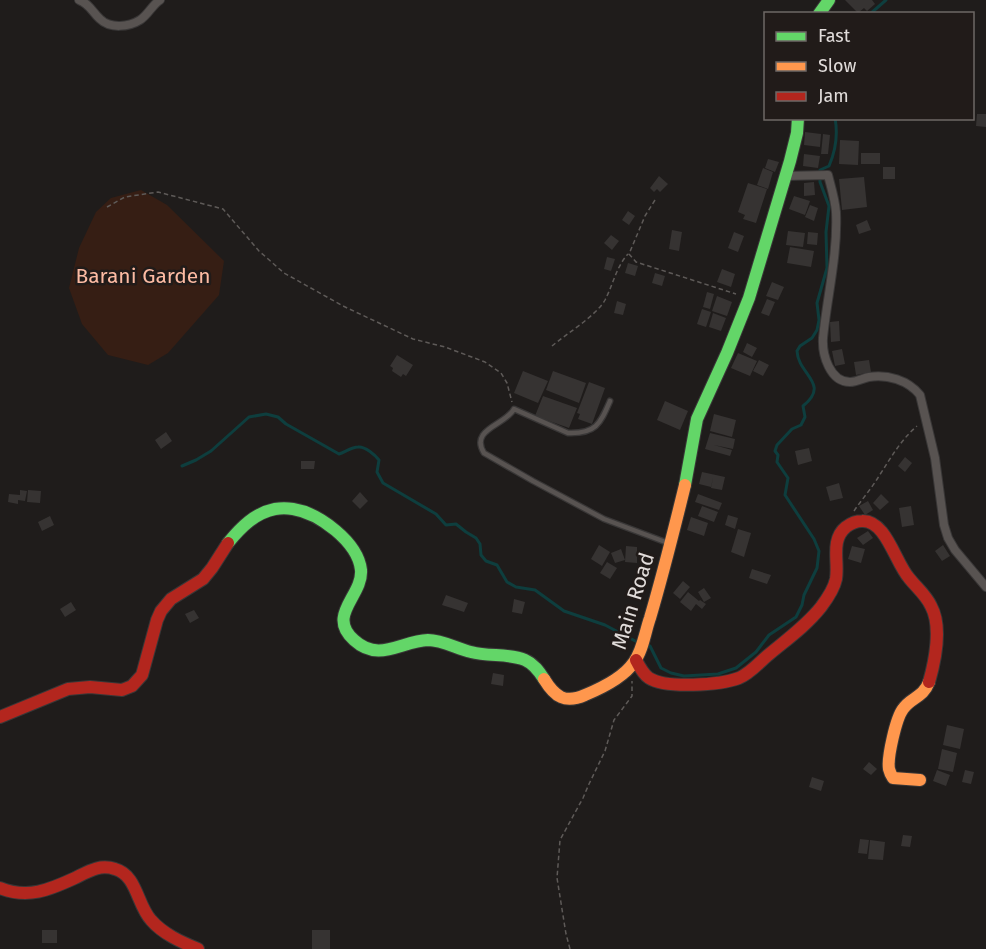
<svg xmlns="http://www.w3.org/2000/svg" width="986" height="949" font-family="'Fira Sans',sans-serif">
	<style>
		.green { fill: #361e14 }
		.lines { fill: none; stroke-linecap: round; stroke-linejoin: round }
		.stream { stroke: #0e3e3e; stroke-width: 3 }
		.building { fill: #363332 }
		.lane-casing { stroke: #393737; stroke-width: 7 }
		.street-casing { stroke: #393737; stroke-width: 10 }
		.fast-casing { stroke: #393737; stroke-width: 14 }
		.slow-casing { stroke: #393737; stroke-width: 14 }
		.jam-casing { stroke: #393737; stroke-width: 14 }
		.path { stroke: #5e5a58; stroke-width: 1.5; stroke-dasharray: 4.5 3; stroke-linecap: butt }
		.lane { stroke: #585351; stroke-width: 4.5 }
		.street { stroke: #585351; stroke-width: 8 }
		.fast { stroke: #63d668; stroke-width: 12 }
		.slow { stroke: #ff974d; stroke-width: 12 }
		.jam { stroke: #b3261e; stroke-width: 12 }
		.labels { text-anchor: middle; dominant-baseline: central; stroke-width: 5; stroke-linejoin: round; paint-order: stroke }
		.park-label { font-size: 21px; fill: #fcbba3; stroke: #211b19 }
		.street-label { font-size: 21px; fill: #e1dcda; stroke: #211b19 }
	</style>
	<rect width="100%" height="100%" fill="#1f1c1b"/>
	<path class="green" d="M 141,190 L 167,205 L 224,261 L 219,295 L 168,353 L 148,365 L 108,355 L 82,324 L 69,288 L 79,248 L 96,212 L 111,198 Z"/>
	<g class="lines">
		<g class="stream">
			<path d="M 870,14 L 886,0"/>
			<path d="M 182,466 L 196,460 L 211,451 L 249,417 L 266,414 L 278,417 L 286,424 L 339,454 C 345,452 352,447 358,447 C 365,446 375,455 379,460 L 377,472 L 383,483 L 436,514 L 446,525 L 456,524 L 466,532 L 476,538 L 480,544 L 481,555 L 486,561 L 497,565 L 507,582 L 516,587 L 535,590 L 564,611 L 605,625 L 639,643"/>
			<path d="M 645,645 L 650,646 L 661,668 L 671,673 L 684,676 L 718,674 L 736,668 L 756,652 L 769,635 L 796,617 L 802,605 L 804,595 L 817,568 L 819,551 L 814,539 L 785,495 L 788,478 L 777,462 L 778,455 L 775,451 L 777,445 L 792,429 L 801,425 L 805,417 L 803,406 C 831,383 798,375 797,351 L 800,346 L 812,338 L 817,330 L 819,320 L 817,303 L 827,268 L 826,232 L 829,206 L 820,182 L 820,170 L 829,166 C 835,152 838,134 835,118"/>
		</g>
	</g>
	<g class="building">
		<path d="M 845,0 L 872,0 L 875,4 L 867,11 L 864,8 L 858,13 Z"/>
		<path d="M 977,114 L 986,114 L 986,127 L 976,126 Z"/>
		<path d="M 805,132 L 821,134 L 820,147 L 804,145 Z"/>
		<path d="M 823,134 L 830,135 L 828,154 L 821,154 Z"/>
		<path d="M 840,140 L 859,141 L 858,165 L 839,164 Z"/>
		<rect x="861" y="153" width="19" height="11"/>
		<path d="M 804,154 L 820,156 L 818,168 L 803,166 Z"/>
		<path d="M 768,159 L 779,162 L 775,172 L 765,168 Z"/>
		<rect x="883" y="167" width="12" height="12"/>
		<path d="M 763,168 L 773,172 L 768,189 L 757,185 Z"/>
		<path d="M 659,176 L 668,184 L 660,192 L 657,189 L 654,192 L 650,188 Z"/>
		<path d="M 864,177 L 867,207 L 842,210 L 839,179 Z"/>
		<path d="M 814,182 L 815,195 L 804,196 L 804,183 Z"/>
		<path d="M 748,183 L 767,189 L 756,223 L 743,219 L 745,215 L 738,212 Z"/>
		<path d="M 794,196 L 810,201 L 805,215 L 789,209 Z"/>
		<path d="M 810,205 L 818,208 L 814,221 L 805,217 Z"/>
		<path d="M 628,211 L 635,216 L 629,225 L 622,220 Z"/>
		<path d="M 867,220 L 871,230 L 859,234 L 856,225 Z"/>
		<path d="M 672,230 L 682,232 L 679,251 L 669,249 Z"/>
		<path d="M 788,231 L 805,233 L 803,247 L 786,245 Z"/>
		<path d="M 734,232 L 744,236 L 738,252 L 728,248 Z"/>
		<path d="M 808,232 L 818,233 L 817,245 L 807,244 Z"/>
		<path d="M 611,235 L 619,241 L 612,250 L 604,243 Z"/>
		<path d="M 790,247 L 814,251 L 811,267 L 787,263 Z"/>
		<path d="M 607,257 L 615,259 L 611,271 L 604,269 Z"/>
		<path d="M 628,263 L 638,266 L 635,276 L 625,273 Z"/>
		<path d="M 722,269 L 735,274 L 731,287 L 717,282 Z"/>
		<path d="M 655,273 L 665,276 L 662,286 L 652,283 Z"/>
		<path d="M 772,282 L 784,287 L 778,300 L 766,296 Z"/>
		<path d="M 707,292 L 714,294 L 710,309 L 703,307 Z"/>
		<path d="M 717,296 L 732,302 L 727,316 L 712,311 Z"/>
		<path d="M 767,299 L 775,302 L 769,316 L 761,313 Z"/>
		<path d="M 617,301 L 626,304 L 623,315 L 614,313 Z"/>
		<path d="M 702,309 L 711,312 L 706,327 L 697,324 Z"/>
		<path d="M 713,313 L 726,318 L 721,331 L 709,327 Z"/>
		<path d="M 839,321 L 840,341 L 831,342 L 830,322 Z"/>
		<path d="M 747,343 L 757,348 L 752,357 L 743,352 Z"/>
		<path d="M 842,349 L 845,364 L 835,366 L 832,351 Z"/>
		<path d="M 738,353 L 757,361 L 750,376 L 731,368 Z"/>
		<path d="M 397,355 L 413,365 L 406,376 L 403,374 L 401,377 L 392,371 L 393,368 L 390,366 Z"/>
		<path d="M 759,360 L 769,365 L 763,376 L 753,371 Z"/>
		<path d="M 869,360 L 871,372 L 856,375 L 854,362 Z"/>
		<path d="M 523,371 L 548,381 L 538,403 L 514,393 Z"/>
		<path d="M 553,371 L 586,383 L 579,403 L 546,390 Z"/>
		<path d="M 589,382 L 605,388 L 592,424 L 578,419 L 580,414 L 577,413 Z"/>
		<path d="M 543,396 L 577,408 L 569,428 L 535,416 Z"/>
		<path d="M 665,401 L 688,411 L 680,430 L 657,420 Z"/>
		<path d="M 714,414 L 736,420 L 732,437 L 710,431 Z"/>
		<path d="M 166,432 L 172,441 L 161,449 L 155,440 Z"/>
		<path d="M 710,433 L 735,439 L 733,449 L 714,445 L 732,450 L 730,456 L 705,449 Z"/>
		<path d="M 809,448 L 812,461 L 798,465 L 795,451 Z"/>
		<path d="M 905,457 L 912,463 L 905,472 L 898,466 Z"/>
		<path d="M 301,461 L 315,461 L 314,469 L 301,469 Z"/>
		<path d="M 702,472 L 725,477 L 722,490 L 711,488 L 713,478 L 711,487 L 699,484 Z"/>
		<path d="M 839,483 L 843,498 L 830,501 L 826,487 Z"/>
		<path d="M 20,490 L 27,491 L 25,501 L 18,500 L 18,504 L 8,502 L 9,494 L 20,495 Z"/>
		<path d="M 28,490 L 41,491 L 40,503 L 27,502 Z"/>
		<path d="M 360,492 L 368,501 L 360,509 L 352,501 Z"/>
		<path d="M 698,494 L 722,503 L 719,510 L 695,502 Z"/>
		<path d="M 881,494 L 889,502 L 880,510 L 873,503 Z"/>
		<path d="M 868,501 L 873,510 L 865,515 L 859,506 Z"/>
		<path d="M 702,506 L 718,512 L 714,522 L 698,516 Z"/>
		<path d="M 911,506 L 914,525 L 902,527 L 899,508 Z"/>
		<path d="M 728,515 L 738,518 L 735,529 L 725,525 Z"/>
		<path d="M 50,516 L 54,525 L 42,531 L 38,522 Z"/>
		<path d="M 691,517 L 708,523 L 704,536 L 687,530 Z"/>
		<path d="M 738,529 L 751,533 L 744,557 L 731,552 Z"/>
		<path d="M 868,531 L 873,538 L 863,545 L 857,538 Z"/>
		<path d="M 599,545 L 610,552 L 602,566 L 591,559 Z"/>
		<path d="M 943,545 L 950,556 L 942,561 L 935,551 Z"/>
		<path d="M 626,546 L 637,547 L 637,563 L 625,562 Z"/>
		<path d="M 852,546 L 865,549 L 861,563 L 848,559 Z"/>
		<path d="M 621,549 L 625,560 L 615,563 L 611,553 Z"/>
		<path d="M 607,562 L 617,568 L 610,579 L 600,573 Z"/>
		<path d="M 752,569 L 771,575 L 767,584 L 749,578 Z"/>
		<path d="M 683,581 L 690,587 L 680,599 L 673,593 Z"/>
		<path d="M 704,588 L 711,598 L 704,602 L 698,592 Z"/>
		<path d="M 688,592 L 699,601 L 700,600 L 706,604 L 702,609 L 696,604 L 691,611 L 680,602 Z"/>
		<path d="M 446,595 L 468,603 L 464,612 L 442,605 Z"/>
		<path d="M 514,599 L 525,602 L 522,614 L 512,612 Z"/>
		<path d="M 71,602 L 76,610 L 65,617 L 60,609 Z"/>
		<path d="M 194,610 L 199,618 L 190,623 L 185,614 Z"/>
		<path d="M 493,673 L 504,675 L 503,686 L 491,684 Z"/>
		<path d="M 947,725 L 964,729 L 960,749 L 943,745 Z"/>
		<path d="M 942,749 L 957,753 L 953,772 L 938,769 Z"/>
		<path d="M 869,762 L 877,769 L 871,775 L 863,769 Z"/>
		<path d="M 937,770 L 950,775 L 946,786 L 933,781 Z"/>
		<path d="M 965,770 L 974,772 L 971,784 L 962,782 Z"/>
		<path d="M 812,777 L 824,781 L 821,791 L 809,787 Z"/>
		<path d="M 903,835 L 912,836 L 910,847 L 901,846 Z"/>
		<path d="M 860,839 L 869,840 L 867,854 L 858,853 Z"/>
		<path d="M 870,840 L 885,842 L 883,860 L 868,859 Z"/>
		<rect x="42" y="930" width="15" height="13"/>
		<rect x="312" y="930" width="18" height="19"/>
	</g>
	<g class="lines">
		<g class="lane-casing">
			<path id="lane" d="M 610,401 C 600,424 596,434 568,433 L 514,409 C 506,425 469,429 484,453 L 533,481 L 604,519 L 668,543"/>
		</g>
		<g class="street-casing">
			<g id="street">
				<path d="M 79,0 C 90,4 92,12 100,19 C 110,29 129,27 140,20 C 148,15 152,5 160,0"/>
				<path d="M 785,176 L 828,175 C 831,187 835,199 836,212 C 838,254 827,297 823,338 C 822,355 830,382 850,382 C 857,382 863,378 869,377 C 887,374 908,380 920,395 L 935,458 L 944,525 L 948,538 L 955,550 L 986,587"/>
			</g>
		</g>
		<g class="fast-casing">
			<g id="fast">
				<path d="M 819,14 L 829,0"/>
				<path d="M 685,485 L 697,419 L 727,353 L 749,298 L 790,161 L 797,133 L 798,118"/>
				<path d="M 228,543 C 241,527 255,513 275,509 C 281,508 287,508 293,509 C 319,513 358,542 361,570 C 363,596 326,615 354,640 C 379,663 401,641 428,640 C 443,640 457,649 471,652 C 489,657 509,653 525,660 C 534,664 539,671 544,679"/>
			</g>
		</g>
		<g class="slow-casing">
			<g id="slow">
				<path d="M 544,679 C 555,697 565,704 585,695 C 602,688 624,677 634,662 C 643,650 645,632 650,618 C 663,574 674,530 685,485"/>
				<path d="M 920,780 L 893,778 C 891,775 890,773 889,769 C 887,758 896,718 903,709 C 911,697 923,698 929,682"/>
			</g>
		</g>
		<g class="jam-casing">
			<g id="jam">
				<path d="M 636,660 C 639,666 643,674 649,678 C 666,689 720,685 739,678 C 749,674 759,663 767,656 C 786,640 806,626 821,607 C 827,599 834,589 836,579 C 839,562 830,540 846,527 C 850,524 856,521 862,521 C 886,520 895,562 909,578 C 916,587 926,595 931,606 C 942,626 935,661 929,682"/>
				<path d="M 0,717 L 68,689 L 90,687 L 122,690 L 132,686 L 142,675 L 157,620 L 161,611 L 171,599 L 203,579 L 212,568 L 228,543"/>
				<path d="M 0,888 C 28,899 49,890 75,878 C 89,871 100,864 115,869 C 137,875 137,905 151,920 C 163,934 181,942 198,949"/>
			</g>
		</g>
		<g class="path">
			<path d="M 655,200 L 645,216 L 629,254 L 636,262 L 736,294"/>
			<path d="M 107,207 L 125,197 L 158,192 L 223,209 L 259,251 L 284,273 L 343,306 L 413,339 L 445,347 L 485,362 L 501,373 L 507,383 L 512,402"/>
			<path d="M 552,346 C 566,334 596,316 605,300 C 613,285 616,267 628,254"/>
			<path d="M 854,511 C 862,499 872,488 879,476 C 892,456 900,441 917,426"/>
			<path d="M 570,949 L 566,934 L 557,878 L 560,840 L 583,798 L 589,784 L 605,751 L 614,720 L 632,696 L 632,681"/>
		</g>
		<use href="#lane" class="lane"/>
		<use href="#street" class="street"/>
		<use href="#fast" class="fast"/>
		<use href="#slow" class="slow"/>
		<use href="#jam" class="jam"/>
	</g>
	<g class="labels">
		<g class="park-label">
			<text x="143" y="276">Barani Garden</text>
		</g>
		<g class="street-label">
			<text transform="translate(633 601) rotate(-73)">Main Road</text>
		</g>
	</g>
	<rect x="764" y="12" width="210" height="108" fill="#211b19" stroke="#6e6866" stroke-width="1.5"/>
	<rect x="776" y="32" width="30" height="9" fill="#63d668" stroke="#6e6866" stroke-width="1.5"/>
	<text x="818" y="42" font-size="18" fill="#e1dcda">Fast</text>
	<rect x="776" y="62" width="30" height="9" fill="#ff974d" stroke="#6e6866" stroke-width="1.5"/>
	<text x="818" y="72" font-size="18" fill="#e1dcda">Slow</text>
	<rect x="776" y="92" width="30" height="9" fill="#b3261e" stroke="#6e6866" stroke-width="1.5"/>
	<text x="818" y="102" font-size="18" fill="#e1dcda">Jam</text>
</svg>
